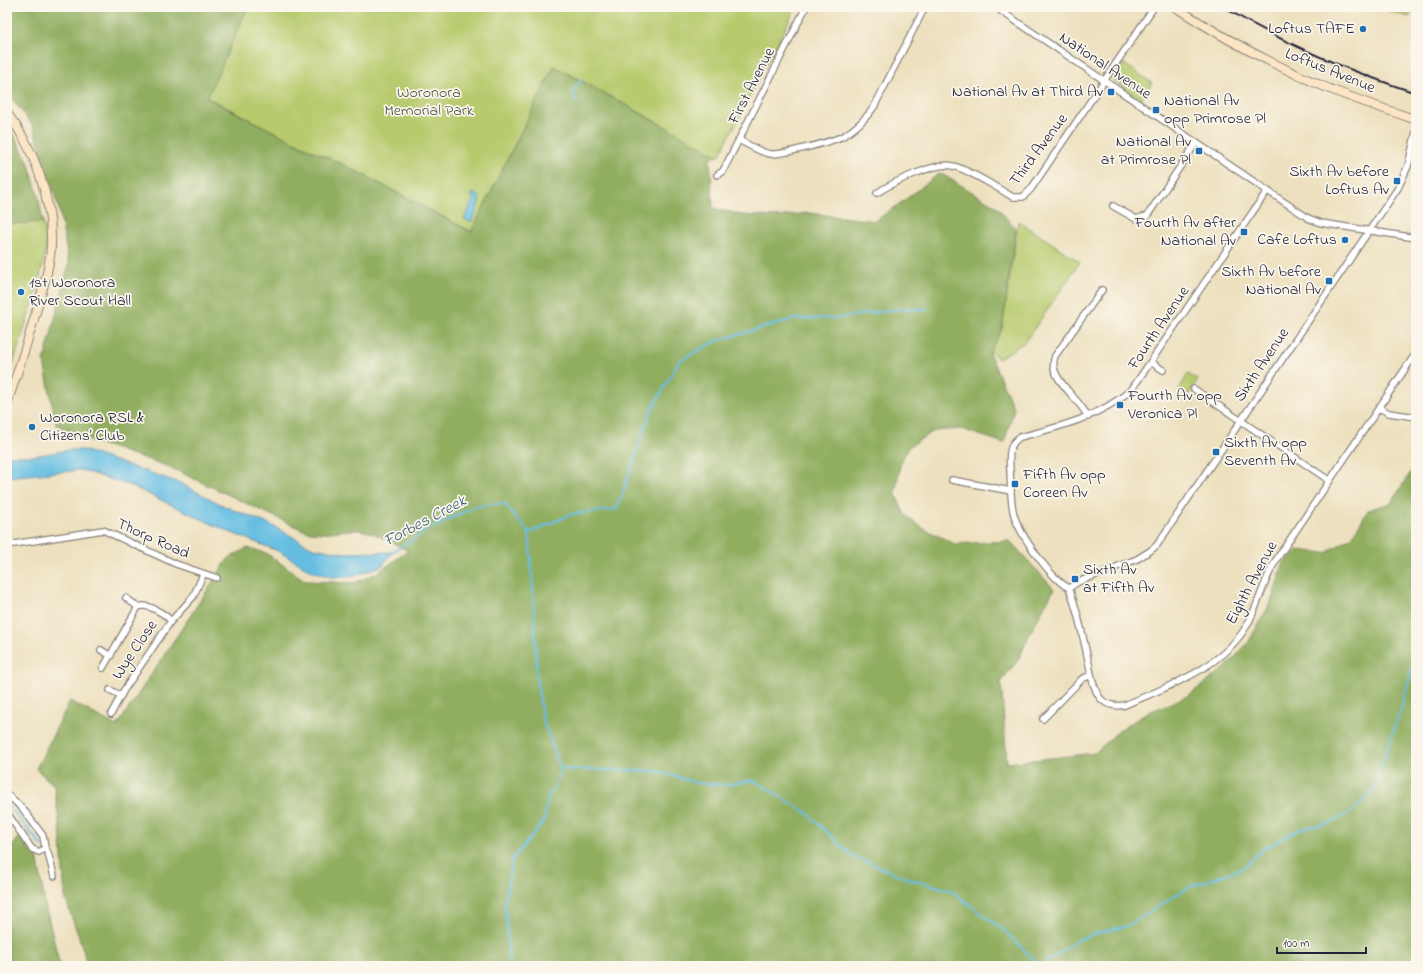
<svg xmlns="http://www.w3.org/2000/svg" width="1423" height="973" font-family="'Indie Flower',sans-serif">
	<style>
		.green { fill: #b7ca6d; stroke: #6c7654 }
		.forest { fill: #91ae60; stroke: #5a684e }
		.water { fill: #65bee2; stroke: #44708e }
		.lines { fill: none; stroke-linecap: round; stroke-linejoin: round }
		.stream { stroke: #65bee2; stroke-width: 2 }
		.street-casing { stroke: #88817c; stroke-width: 8 }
		.secondary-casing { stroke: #88817c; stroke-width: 10 }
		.street { stroke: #fff; stroke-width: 5.5 }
		.secondary { stroke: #fce5c4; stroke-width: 8 }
		.rail { stroke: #22223b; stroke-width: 2 }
		.poi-dot { fill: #1f6fb2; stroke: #fbf7ec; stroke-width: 1.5 }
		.labels { text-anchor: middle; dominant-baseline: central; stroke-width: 3.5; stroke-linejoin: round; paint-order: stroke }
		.poi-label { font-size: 16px; fill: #22223b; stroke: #fbf7ec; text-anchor: end }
		.street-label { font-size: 16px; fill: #22223b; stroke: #fbf7ec }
		.park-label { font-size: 16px; fill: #4f544a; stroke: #fbf7ec }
		.water-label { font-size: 17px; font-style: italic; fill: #395975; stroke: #fbf7ec }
	</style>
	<rect width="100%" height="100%" fill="#fbf7ec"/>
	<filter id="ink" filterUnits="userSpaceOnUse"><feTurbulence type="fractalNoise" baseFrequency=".025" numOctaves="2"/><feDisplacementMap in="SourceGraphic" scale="8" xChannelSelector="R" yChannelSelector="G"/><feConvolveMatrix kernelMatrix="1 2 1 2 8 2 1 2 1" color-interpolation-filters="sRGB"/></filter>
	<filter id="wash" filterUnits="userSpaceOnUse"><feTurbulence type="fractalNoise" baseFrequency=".012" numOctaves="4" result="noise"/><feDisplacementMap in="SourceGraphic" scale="16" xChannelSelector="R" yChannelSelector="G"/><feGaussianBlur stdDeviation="0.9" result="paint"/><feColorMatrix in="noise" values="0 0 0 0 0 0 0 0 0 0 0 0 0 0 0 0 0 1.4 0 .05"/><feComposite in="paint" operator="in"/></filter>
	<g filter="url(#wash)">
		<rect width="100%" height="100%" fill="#ede0be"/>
		<g class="green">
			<path d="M 248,7 L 796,7 L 719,156 L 554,66 L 472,232 L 346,166 L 300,145 L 206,97 Z"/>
			<path d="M 1376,7 L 1413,7 L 1409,17 Z"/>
			<path d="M 1123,63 L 1152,83 L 1140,100 L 1112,79 Z"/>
			<path d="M 1018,221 L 1080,262 L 1025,342 L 998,359 L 992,352 L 989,353 L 1002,329 Z"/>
			<path d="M 43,222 L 47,243 L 38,287 L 7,382 L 7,224 Z"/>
			<path d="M 1188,374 L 1198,380 L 1188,395 L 1179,389 Z"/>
		</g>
		<g class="forest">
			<path d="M 7,7 L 248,7 L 207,98 L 300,145 L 346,166 L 471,232 L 554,66 L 719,156 L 710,158 L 713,208 L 742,215 L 777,217 L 808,213 L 875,221 L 898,205 L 940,173 L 996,206 L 1016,229 L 1002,329 L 989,353 L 1014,409 L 1004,443 L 961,429 L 934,431 L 910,446 L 901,461 L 895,493 L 905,515 L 924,529 L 955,544 L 1010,541 L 1054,589 L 1029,635 L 1019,659 L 1001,681 L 1007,763 L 1095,753 L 1121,729 L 1149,712 L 1188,696 L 1225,668 L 1248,643 L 1271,602 L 1283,564 L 1297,550 L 1326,553 L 1352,537 L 1368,510 L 1391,503 L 1416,464 L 1416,966 L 87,966 L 82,946 L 65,898 L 60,828 L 54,785 L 36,769 L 70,701 L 117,726 L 228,559 L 247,548 L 266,553 L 306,581 L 355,583 L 377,573 L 408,551 C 394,543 371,529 354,530 C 335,530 322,536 303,530 L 167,466 L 92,441 L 56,425 L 44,361 L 69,264 L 59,209 L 33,126 L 7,92 Z"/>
			<path d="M 7,123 L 28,161 L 38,195 L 43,222 L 7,224 Z"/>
			<path d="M 20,836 L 30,851 L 37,855 L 45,904 L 60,966 L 7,966 L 7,854 Z"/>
		</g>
		<g class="water">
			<path d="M 473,193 L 480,197 L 476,213 L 471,222 L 464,219 L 474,199 L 472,197 Z"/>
			<path d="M 69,450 L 83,450 L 180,483 L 226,507 L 269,524 L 313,548 L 345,553 L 393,552 L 382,566 L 351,577 L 331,577 L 312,571 L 278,551 L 229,532 L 131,486 L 81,470 L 7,477 L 7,456 L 33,456 Z"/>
		</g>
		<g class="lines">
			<g class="stream">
				<path d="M 577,103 L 573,91 L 583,78"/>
				<path d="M 529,533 L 572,514 L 617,509 L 650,413 L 679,361 L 716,341 L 794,319 L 838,318 L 897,309 L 927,309"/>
				<path d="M 392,552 L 428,530 L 473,507 L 504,503 L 529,533 L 534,604 L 537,683 L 543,721 L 561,769 L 556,785 L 548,796 L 544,821 L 512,860 L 505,902 L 509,966"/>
				<path d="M 561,769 L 657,771 L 697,783 L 726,785 L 753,780 L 806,812 L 852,856 L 906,878 L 950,890 L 1006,932 L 1040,966"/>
				<path d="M 7,804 L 41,845"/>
				<path d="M 1041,966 L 1076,941 L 1093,934 L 1127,926 L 1189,887 L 1243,868 L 1263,849 L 1300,829 L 1331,823 L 1354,810 L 1374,790 L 1402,705 L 1416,655"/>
			</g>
		</g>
	</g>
	<g filter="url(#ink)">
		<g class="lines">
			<g class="street-casing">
				<g id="street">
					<path d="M 995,7 L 1308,218 L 1321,223 L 1416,238"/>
					<path d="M 739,140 C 749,145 759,152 770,154 C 782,155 835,141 845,135 C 856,128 867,117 874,107 L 925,7"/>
					<path d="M 717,175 L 723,171 L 806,7"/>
					<path d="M 877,193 C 892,183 936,161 953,166 C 970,170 997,188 1013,197 L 1023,197 L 1031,189 L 1154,7"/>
					<path d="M 1113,206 L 1136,219 L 1147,216 L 1196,143"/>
					<path d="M 1152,363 L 1163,370"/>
					<path d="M 1194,389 L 1330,481"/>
					<path d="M 1379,408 L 1389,413 L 1416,417"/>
					<path d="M 1088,417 C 1078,396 1046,377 1055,356 L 1102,290"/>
					<path d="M 952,480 L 1011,491"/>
					<path d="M 7,542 L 14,544 L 103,530 L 176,564 L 217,578"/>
					<path d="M 1069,588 C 1078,611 1083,636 1088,660 C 1091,672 1092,687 1100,698 C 1106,705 1116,707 1125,705 C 1169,686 1220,669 1246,627 C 1258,607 1263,582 1276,560 L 1416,353"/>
					<path d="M 1069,588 L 1078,582 L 1137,559 L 1150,551 L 1157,545 L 1398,188 L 1408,166 L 1416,132"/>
					<path d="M 1069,588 C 1051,579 1020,535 1014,515 C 1010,501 1011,485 1010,470 C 1009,457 1008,444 1020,437 C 1060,427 1100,417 1132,389 L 1267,191"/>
					<path d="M 126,598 L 138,607"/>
					<path d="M 101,650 L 111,656"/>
					<path d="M 103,668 L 138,607 C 148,603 165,614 171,621 L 193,597 L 203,575"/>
					<path d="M 110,690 L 120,695"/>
					<path d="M 111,714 L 124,690 L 171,621"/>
					<path d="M 1043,719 L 1082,679 L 1091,675"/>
					<path d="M 7,794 L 23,809 L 43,836 L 45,848 L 48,853 L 54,876"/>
					<path d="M 7,813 L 32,849 L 39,852 L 45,848"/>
				</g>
			</g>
			<g class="secondary-casing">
				<g id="secondary">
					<path d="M 1175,7 C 1223,38 1273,65 1325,87 C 1354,99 1384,109 1414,119"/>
					<path d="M 7,113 C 34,147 53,201 51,246 C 50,266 44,285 38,305 C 29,338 18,371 7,404"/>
				</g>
			</g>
			<use href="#street" class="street"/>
			<use href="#secondary" class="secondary"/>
			<path class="rail" d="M 1223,7 C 1284,44 1349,71 1416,93"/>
		</g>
	</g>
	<g class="poi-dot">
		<circle cx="1363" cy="29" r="4"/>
		<rect x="1107" y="88" width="8" height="8" rx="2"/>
		<rect x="1152" y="106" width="8" height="8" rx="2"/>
		<rect x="1195" y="147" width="8" height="8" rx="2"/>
		<rect x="1393" y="177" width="8" height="8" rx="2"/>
		<rect x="1240" y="228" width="8" height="8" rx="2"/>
		<circle cx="1345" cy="240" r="4"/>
		<rect x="1325" y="277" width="8" height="8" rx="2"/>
		<circle cx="21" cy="292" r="4"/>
		<rect x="1116" y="401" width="8" height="8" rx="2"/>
		<circle cx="32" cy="427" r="4"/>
		<rect x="1212" y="448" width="8" height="8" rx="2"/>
		<rect x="1011" y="480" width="8" height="8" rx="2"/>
		<rect x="1071" y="575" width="8" height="8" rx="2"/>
	</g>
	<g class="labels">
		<g class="poi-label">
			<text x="1355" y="29">Loftus TAFE</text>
			<text x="1103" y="92">National Av at Third Av</text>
			<text x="1164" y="101" text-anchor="start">National Av<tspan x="1164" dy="18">opp Primrose Pl</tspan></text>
			<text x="1191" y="142">National Av<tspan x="1191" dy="18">at Primrose Pl</tspan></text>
			<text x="1389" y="172">Sixth Av before<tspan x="1389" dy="18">Loftus Av</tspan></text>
			<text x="1236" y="223">Fourth Av after<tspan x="1236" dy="18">National Av</tspan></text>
			<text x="1337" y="240">Cafe Loftus</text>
			<text x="1321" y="272">Sixth Av before<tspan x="1321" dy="18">National Av</tspan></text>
			<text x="29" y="283" text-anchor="start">1st Woronora<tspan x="29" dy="18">River Scout Hall</tspan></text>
			<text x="1128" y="396" text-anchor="start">Fourth Av opp<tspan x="1128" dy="18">Veronica Pl</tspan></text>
			<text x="40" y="418" text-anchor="start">Woronora RSL &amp;<tspan x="40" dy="18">Citizens’ Club</tspan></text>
			<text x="1224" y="443" text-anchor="start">Sixth Av opp<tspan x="1224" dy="18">Seventh Av</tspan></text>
			<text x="1023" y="475" text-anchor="start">Fifth Av opp<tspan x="1023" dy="18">Coreen Av</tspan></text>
			<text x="1083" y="570" text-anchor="start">Sixth Av<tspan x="1083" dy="18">at Fifth Av</tspan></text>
		</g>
		<g class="street-label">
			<text transform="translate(1105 66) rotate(34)">National Avenue</text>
			<text transform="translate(1330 71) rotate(22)">Loftus Avenue</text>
			<text transform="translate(752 86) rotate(-63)">First Avenue</text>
			<text transform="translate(1039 150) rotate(-53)">Third Avenue</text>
			<text transform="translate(1159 328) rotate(-56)">Fourth Avenue</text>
			<text transform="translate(1262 365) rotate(-56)">Sixth Avenue</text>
			<text transform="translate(153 539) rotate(24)">Thorp Road</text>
			<text transform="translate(1252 583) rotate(-62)">Eighth Avenue</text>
			<text transform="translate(135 650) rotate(-56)">Wye Close</text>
		</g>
		<g class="park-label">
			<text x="429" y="93">Woronora<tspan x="429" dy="18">Memorial Park</tspan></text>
		</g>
		<g class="water-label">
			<text transform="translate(425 521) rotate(-28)">Forbes Creek</text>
		</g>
	</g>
	<rect width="1423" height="973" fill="none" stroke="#fbf7ec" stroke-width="24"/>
	<path d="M1277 947v6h89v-6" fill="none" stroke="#22223b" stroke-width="2"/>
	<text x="1283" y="947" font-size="12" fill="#22223b" stroke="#fbf7ec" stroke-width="3" paint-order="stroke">100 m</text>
</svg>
